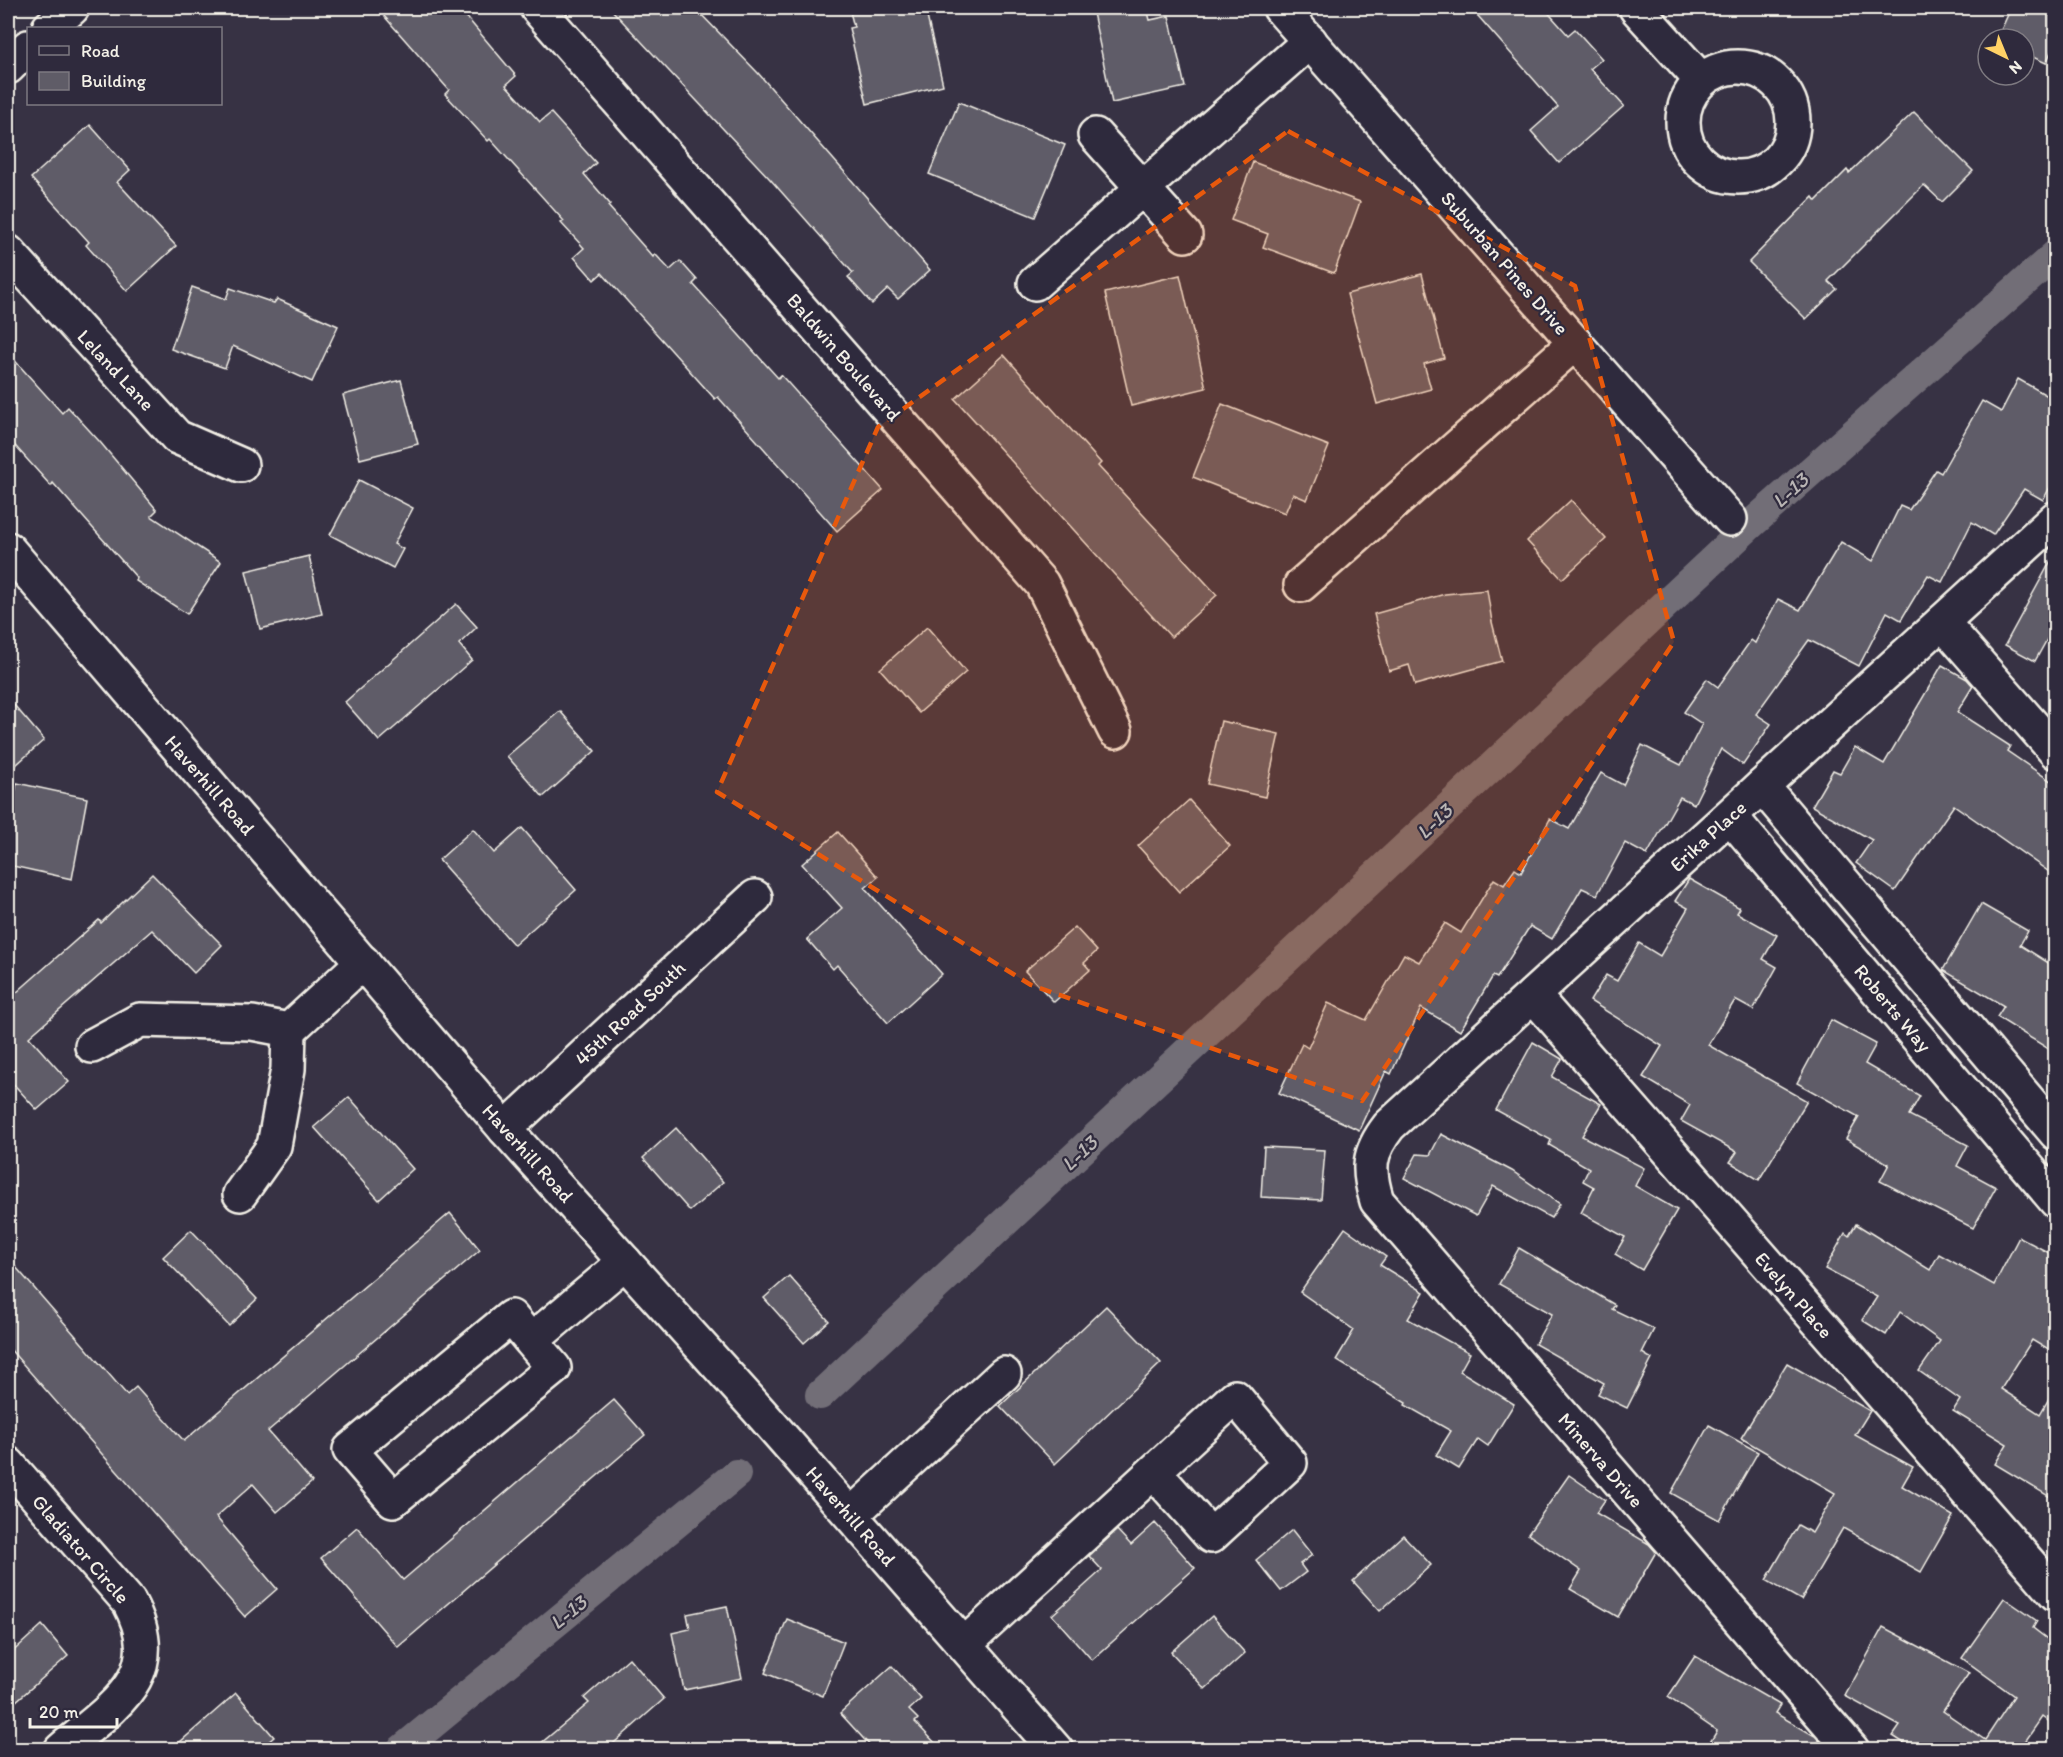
<svg xmlns="http://www.w3.org/2000/svg" width="2063" height="1757" font-family="Itim,sans-serif">
	<style>
		.lines { fill: none; stroke-linecap: round; stroke-linejoin: round }
		.canal { stroke: #726e77; stroke-width: 30 }
		.building { fill: #5f5c67; stroke: #f4f1e8; stroke-width: 1.5 }
		.minor-casing { stroke: #f4f1e8; stroke-width: 38 }
		.minor { stroke: #2f2a3d; stroke-width: 33 }
		.marked { fill: #e8590c; fill-opacity: 0.2; stroke: #e8590c; stroke-width: 4.5; stroke-dasharray: 12 8; stroke-linejoin: round }
		.labels { text-anchor: middle; dominant-baseline: central; stroke-width: 4.5; stroke-linejoin: round; paint-order: stroke }
		.street-label { font-size: 20px; fill: #f4f1e8; stroke: #2f2a3d }
		.water-label { font-size: 21px; font-style: italic; fill: #bab6b5; stroke: #2f2a3d }
	</style>
	<rect width="100%" height="100%" fill="#373244"/>
	<filter id="ink" filterUnits="userSpaceOnUse"><feTurbulence type="fractalNoise" baseFrequency=".0167" numOctaves="2"/><feDisplacementMap in="SourceGraphic" scale="12" xChannelSelector="R" yChannelSelector="G"/><feConvolveMatrix kernelMatrix="1 2 1 2 8 2 1 2 1" color-interpolation-filters="sRGB"/></filter>
	<g filter="url(#ink)">
		<g class="lines">
			<g class="canal">
				<path d="M 820,1395 L 1748,527 L 2056,254"/>
				<path d="M 401,1750 L 736,1474"/>
			</g>
		</g>
		<g class="building">
			<path d="M 377,8 L 459,8 L 516,76 L 506,85 L 540,122 L 551,113 L 596,163 L 584,174 L 610,204 L 608,206 L 653,257 L 655,254 L 670,270 L 680,261 L 697,280 L 693,284 L 778,378 L 781,375 L 883,490 L 837,531 L 718,397 L 715,399 L 602,273 L 594,280 L 574,257 L 584,248 L 561,223 L 564,221 L 490,139 L 488,141 L 445,94 L 449,90 Z"/>
			<path d="M 610,8 L 695,8 L 758,73 L 930,270 L 898,299 L 888,289 L 872,304 L 848,277 L 853,273 L 770,179 Z"/>
			<path d="M 849,8 L 925,8 L 943,85 L 867,104 L 849,28 L 854,27 Z"/>
			<path d="M 1092,8 L 1147,8 L 1150,20 L 1169,16 L 1185,87 L 1112,103 Z"/>
			<path d="M 1471,8 L 1544,8 L 1568,35 L 1575,29 L 1602,59 L 1590,69 L 1624,106 L 1559,163 L 1531,131 L 1558,107 Z"/>
			<path d="M 2011,8 L 2055,8 L 2055,43 L 2046,63 L 2024,53 L 2024,39 L 1997,39 Z"/>
			<path d="M 959,102 L 1065,145 L 1035,217 L 929,174 Z"/>
			<path d="M 1914,112 L 1973,171 L 1942,202 L 1924,185 L 1828,281 L 1837,289 L 1806,319 L 1749,262 L 1813,197 L 1816,201 L 1847,170 L 1849,173 Z"/>
			<path d="M 90,125 L 130,170 L 117,182 L 176,246 L 127,291 L 86,245 L 89,242 L 31,178 Z"/>
			<path d="M 1253,162 L 1360,202 L 1334,273 L 1263,247 L 1268,234 L 1231,220 Z"/>
			<path d="M 1422,274 L 1444,358 L 1424,364 L 1431,389 L 1377,404 L 1347,294 Z"/>
			<path d="M 1180,275 L 1206,388 L 1131,406 L 1105,293 Z"/>
			<path d="M 192,287 L 226,299 L 230,288 L 274,303 L 277,299 L 338,326 L 312,382 L 233,346 L 225,368 L 171,349 Z"/>
			<path d="M 8,353 L 62,413 L 68,407 L 100,442 L 157,510 L 151,516 L 221,562 L 187,614 L 136,581 L 137,578 L 53,483 L 51,486 L 8,438 Z"/>
			<path d="M 1004,355 L 1101,463 L 1098,466 L 1217,595 L 1171,637 L 955,399 Z"/>
			<path d="M 2018,379 L 2055,400 L 2055,478 L 2043,500 L 2024,489 L 1993,535 L 1972,522 L 1942,582 L 1928,575 L 1901,620 L 1887,612 L 1859,666 L 1809,640 L 1756,714 L 1771,724 L 1743,765 L 1721,749 L 1694,804 L 1680,797 L 1647,855 L 1625,843 L 1597,895 L 1582,888 L 1552,939 L 1530,926 L 1497,978 L 1493,976 L 1460,1031 L 1421,1008 L 1391,1074 L 1386,1071 L 1359,1130 L 1279,1093 L 1302,1044 L 1308,1048 L 1328,1003 L 1366,1020 L 1404,954 L 1419,962 L 1445,923 L 1461,933 L 1494,879 L 1504,885 L 1515,869 L 1521,873 L 1550,819 L 1569,829 L 1601,773 L 1623,785 L 1642,745 L 1681,765 L 1702,724 L 1684,712 L 1707,679 L 1718,687 L 1751,640 L 1755,643 L 1778,599 L 1800,610 L 1841,542 L 1873,561 L 1900,506 L 1909,510 L 1936,470 L 1941,473 L 1982,401 L 2001,412 Z"/>
			<path d="M 401,380 L 418,444 L 360,459 L 343,395 Z"/>
			<path d="M 1222,404 L 1329,446 L 1307,500 L 1293,494 L 1285,513 L 1193,477 Z"/>
			<path d="M 359,480 L 413,508 L 394,544 L 403,549 L 393,568 L 330,535 Z"/>
			<path d="M 1571,500 L 1606,539 L 1562,579 L 1527,541 Z"/>
			<path d="M 2055,553 L 2055,625 L 2035,661 L 2005,645 Z"/>
			<path d="M 309,556 L 322,614 L 260,629 L 246,571 Z"/>
			<path d="M 1487,590 L 1492,622 L 1502,661 L 1415,685 L 1409,665 L 1389,671 L 1374,614 L 1445,594 Z"/>
			<path d="M 456,604 L 477,627 L 459,644 L 472,660 L 379,741 L 345,702 Z"/>
			<path d="M 927,627 L 966,672 L 919,713 L 880,669 Z"/>
			<path d="M 1942,665 L 1967,679 L 1973,686 L 1957,712 L 2010,746 L 2007,751 L 2055,784 L 2055,876 L 1954,805 L 1895,891 L 1856,863 L 1872,840 L 1812,806 L 1833,770 L 1840,773 L 1855,747 L 1884,764 Z"/>
			<path d="M 8,698 L 44,740 L 8,772 Z"/>
			<path d="M 560,711 L 595,751 L 543,797 L 507,756 Z"/>
			<path d="M 1221,721 L 1279,734 L 1265,797 L 1207,784 Z"/>
			<path d="M 17,783 L 87,798 L 72,879 L 8,865 L 8,825 Z"/>
			<path d="M 1189,800 L 1230,846 L 1179,892 L 1138,846 Z"/>
			<path d="M 522,828 L 576,890 L 514,945 L 439,860 L 473,829 L 494,853 Z"/>
			<path d="M 838,832 L 878,877 L 865,888 L 942,974 L 888,1023 L 837,965 L 833,969 L 807,939 L 842,908 L 802,864 Z"/>
			<path d="M 152,874 L 222,945 L 194,973 L 152,930 L 29,1037 L 69,1082 L 37,1110 L 8,1078 L 8,1000 L 99,920 L 101,923 Z"/>
			<path d="M 1689,879 L 1740,908 L 1737,913 L 1777,935 L 1763,959 L 1777,967 L 1753,1010 L 1735,1000 L 1708,1045 L 1807,1101 L 1759,1180 L 1730,1162 L 1737,1152 L 1681,1121 L 1690,1105 L 1643,1077 L 1662,1046 L 1590,1001 L 1606,975 L 1617,981 L 1639,943 L 1660,956 L 1688,908 L 1675,901 Z"/>
			<path d="M 1981,904 L 2028,931 L 2020,945 L 2055,967 L 2055,1053 L 1997,1017 L 2004,1006 L 1943,970 Z"/>
			<path d="M 1075,927 L 1097,951 L 1084,963 L 1090,970 L 1054,1002 L 1025,971 Z"/>
			<path d="M 1831,1020 L 1876,1044 L 1865,1064 L 1920,1096 L 1909,1115 L 1968,1145 L 1957,1166 L 1996,1187 L 1973,1228 L 1880,1181 L 1889,1164 L 1846,1139 L 1859,1117 L 1797,1083 Z"/>
			<path d="M 1533,1042 L 1562,1059 L 1552,1077 L 1601,1104 L 1582,1136 L 1644,1168 L 1635,1186 L 1677,1210 L 1642,1270 L 1615,1254 L 1625,1237 L 1581,1213 L 1594,1187 L 1583,1181 L 1589,1168 L 1549,1145 L 1551,1140 L 1496,1110 Z"/>
			<path d="M 349,1097 L 413,1169 L 379,1200 L 314,1127 Z"/>
			<path d="M 676,1128 L 723,1182 L 690,1211 L 643,1158 Z"/>
			<path d="M 1441,1134 L 1512,1171 L 1560,1204 L 1551,1218 L 1493,1186 L 1476,1216 L 1404,1178 L 1417,1154 L 1430,1155 Z"/>
			<path d="M 1264,1147 L 1325,1150 L 1321,1200 L 1261,1197 Z"/>
			<path d="M 450,1213 L 480,1250 L 268,1431 L 312,1482 L 277,1512 L 253,1484 L 216,1517 L 277,1589 L 245,1617 L 8,1347 L 8,1258 L 127,1395 L 136,1387 L 184,1441 Z"/>
			<path d="M 1856,1224 L 1930,1270 L 1939,1254 L 1994,1285 L 2019,1237 L 2055,1256 L 2055,1354 L 2032,1340 L 2001,1389 L 2040,1414 L 2055,1388 L 2055,1500 L 1995,1464 L 2007,1444 L 1953,1411 L 1960,1400 L 1919,1371 L 1940,1341 L 1900,1312 L 1886,1335 L 1862,1320 L 1877,1297 L 1825,1269 L 1845,1233 L 1849,1236 Z"/>
			<path d="M 1345,1228 L 1386,1257 L 1380,1265 L 1424,1292 L 1408,1319 L 1470,1353 L 1460,1371 L 1514,1404 L 1488,1446 L 1478,1439 L 1459,1469 L 1436,1455 L 1451,1431 L 1405,1405 L 1406,1403 L 1336,1360 L 1354,1330 L 1300,1292 Z"/>
			<path d="M 191,1230 L 257,1299 L 229,1326 L 163,1257 Z"/>
			<path d="M 1519,1248 L 1615,1305 L 1612,1309 L 1654,1329 L 1642,1353 L 1652,1359 L 1627,1408 L 1598,1394 L 1604,1383 L 1535,1344 L 1552,1314 L 1499,1284 Z"/>
			<path d="M 789,1276 L 829,1321 L 804,1343 L 764,1298 Z"/>
			<path d="M 1106,1306 L 1161,1363 L 1055,1464 L 1000,1406 Z"/>
			<path d="M 1787,1363 L 1870,1411 L 1855,1435 L 1913,1467 L 1902,1486 L 1953,1516 L 1921,1572 L 1843,1528 L 1801,1600 L 1766,1580 L 1798,1525 L 1812,1533 L 1835,1493 L 1741,1438 Z"/>
			<path d="M 614,1400 L 645,1435 L 398,1647 L 321,1558 L 357,1527 L 403,1580 Z"/>
			<path d="M 1709,1425 L 1758,1452 L 1719,1520 L 1671,1493 Z"/>
			<path d="M 1569,1475 L 1605,1500 L 1596,1513 L 1649,1544 L 1656,1552 L 1618,1617 L 1570,1589 L 1581,1571 L 1528,1534 Z"/>
			<path d="M 1155,1523 L 1195,1568 L 1092,1660 L 1052,1615 L 1102,1570 L 1089,1556 L 1117,1530 L 1131,1545 Z"/>
			<path d="M 1292,1530 L 1312,1555 L 1300,1564 L 1306,1572 L 1281,1591 L 1256,1560 Z"/>
			<path d="M 1403,1535 L 1431,1565 L 1380,1611 L 1353,1581 Z"/>
			<path d="M 2004,1598 L 2037,1621 L 2033,1628 L 2055,1645 L 2055,1727 L 2042,1717 L 2020,1749 L 1913,1749 L 1893,1736 L 1900,1726 L 1845,1696 L 1883,1627 L 1969,1673 L 1943,1711 L 1985,1740 L 2014,1696 L 1962,1658 Z"/>
			<path d="M 727,1606 L 742,1678 L 684,1690 L 672,1633 L 690,1629 L 687,1614 Z"/>
			<path d="M 1212,1616 L 1245,1653 L 1205,1689 L 1171,1652 Z"/>
			<path d="M 787,1619 L 844,1642 L 823,1696 L 765,1673 Z"/>
			<path d="M 42,1625 L 68,1656 L 8,1708 L 8,1656 Z"/>
			<path d="M 1695,1656 L 1780,1705 L 1775,1713 L 1815,1736 L 1827,1749 L 1706,1749 L 1717,1731 L 1668,1697 Z"/>
			<path d="M 629,1658 L 664,1699 L 607,1749 L 534,1749 L 589,1703 L 584,1698 Z"/>
			<path d="M 892,1666 L 921,1699 L 909,1710 L 918,1719 L 915,1722 L 941,1749 L 873,1749 L 840,1713 Z"/>
			<path d="M 236,1693 L 274,1737 L 260,1749 L 172,1749 Z"/>
		</g>
		<g class="lines">
			<g class="minor-casing">
				<g id="minor">
					<path d="M 537,8 L 1042,584 L 1115,731"/>
					<path d="M 1280,8 L 1730,519"/>
					<path d="M 1636,8 L 1701,80"/>
					<path d="M 49,28 L 72,8"/>
					<circle cx="1738" cy="122" r="55"/>
					<path d="M 8,67 L 28,47"/>
					<path d="M 1095,135 L 1185,235"/>
					<path d="M 8,252 L 177,437 L 241,465"/>
					<path d="M 1035,283 L 1310,41"/>
					<path d="M 8,549 L 505,1129 L 760,1412 L 1056,1750"/>
					<path d="M 1301,585 L 1575,343"/>
					<path d="M 1942,622 L 2056,752"/>
					<path d="M 1762,786 L 2056,1133"/>
					<path d="M 1730,816 L 2056,1201"/>
					<path d="M 1533,995 L 2056,1594"/>
					<path d="M 92,1046 L 140,1020 L 252,1023 L 289,1030 L 363,962"/>
					<path d="M 505,1129 L 755,897"/>
					<path d="M 240,1194 L 274,1146 L 288,1069 L 289,1030"/>
					<path d="M 531,1341 L 554,1368 L 393,1500 L 350,1450 L 511,1317 L 531,1341 L 625,1262"/>
					<path d="M 8,1464 L 129,1602 C 169,1676 112,1707 61,1750"/>
					<path d="M 851,1515 L 1004,1374"/>
					<path d="M 965,1644 L 1235,1397 L 1290,1463 L 1211,1536 L 1154,1472"/>
					<path d="M 1852,1750 L 1377,1201 C 1367,1169 1368,1153 1389,1126 L 2056,518"/>
				</g>
			</g>
			<use href="#minor" class="minor"/>
		</g>
	</g>
	<path class="marked" d="M 1288,131 L 1575,286 L 1674,642 L 1362,1101 L 1031,985 L 717,792 L 878,427 Z"/>
	<g class="labels">
		<g class="street-label">
			<text transform="translate(1505 263) rotate(49)">Suburban Pines Drive</text>
			<text transform="translate(844 357) rotate(49)">Baldwin Boulevard</text>
			<text transform="translate(116 370) rotate(47)">Leland Lane</text>
			<text transform="translate(210 785) rotate(49)">Haverhill Road</text>
			<text transform="translate(1708 836) rotate(-42)">Erika Place</text>
			<text transform="translate(1893 1008) rotate(50)">Roberts Way</text>
			<text transform="translate(630 1013) rotate(-43)">45th Road South</text>
			<text transform="translate(528 1153) rotate(48)">Haverhill Road</text>
			<text transform="translate(1794 1295) rotate(49)">Evelyn Place</text>
			<text transform="translate(1601 1460) rotate(49)">Minerva Drive</text>
			<text transform="translate(851 1516) rotate(49)">Haverhill Road</text>
			<text transform="translate(81 1549) rotate(49)">Gladiator Circle</text>
		</g>
		<g class="water-label">
			<text transform="translate(1790 490) rotate(-42)">L-13</text>
			<text transform="translate(1434 821) rotate(-43)">L-13</text>
			<text transform="translate(1079 1153) rotate(-43)">L-13</text>
			<text transform="translate(568 1612) rotate(-39)">L-13</text>
		</g>
	</g>
	<rect width="2063" height="1757" fill="none" stroke="#2f2a3d" stroke-width="30"/>
	<rect x="15" y="15" width="2033" height="1727" fill="none" stroke="#f4f1e8" stroke-width="2" filter="url(#ink)"/>
	<rect x="27" y="27" width="195" height="78" fill="#2f2a3d" stroke="#7e7a81" stroke-width="1.5"/>
	<rect x="39" y="46" width="30" height="9" fill="#2f2a3d" stroke="#7e7a81" stroke-width="1.5"/>
	<text x="81" y="57" font-size="18" fill="#f4f1e8">Road</text>
	<rect x="39" y="72" width="30" height="18" fill="#5f5c67" stroke="#7e7a81" stroke-width="1.5"/>
	<text x="81" y="87" font-size="18" fill="#f4f1e8">Building</text>
	<g transform="translate(2006 57) rotate(137)"><circle r="28" fill="#2f2a3d" stroke="#7e7a81" stroke-width="1.5"/>
	<path d="M0-4.5L10 22L0 15L-10 22Z" fill="#ffd166"/>
	<text y="-9" font-size="16" font-weight="bold" text-anchor="middle" fill="#f4f1e8">N</text>
	</g>
	<path d="M30 1718v9h87v-9" fill="none" stroke="#f4f1e8" stroke-width="3"/>
	<text x="39" y="1718" font-size="18" fill="#f4f1e8" stroke="#2f2a3d" stroke-width="4.5" paint-order="stroke">20 m</text>
</svg>
